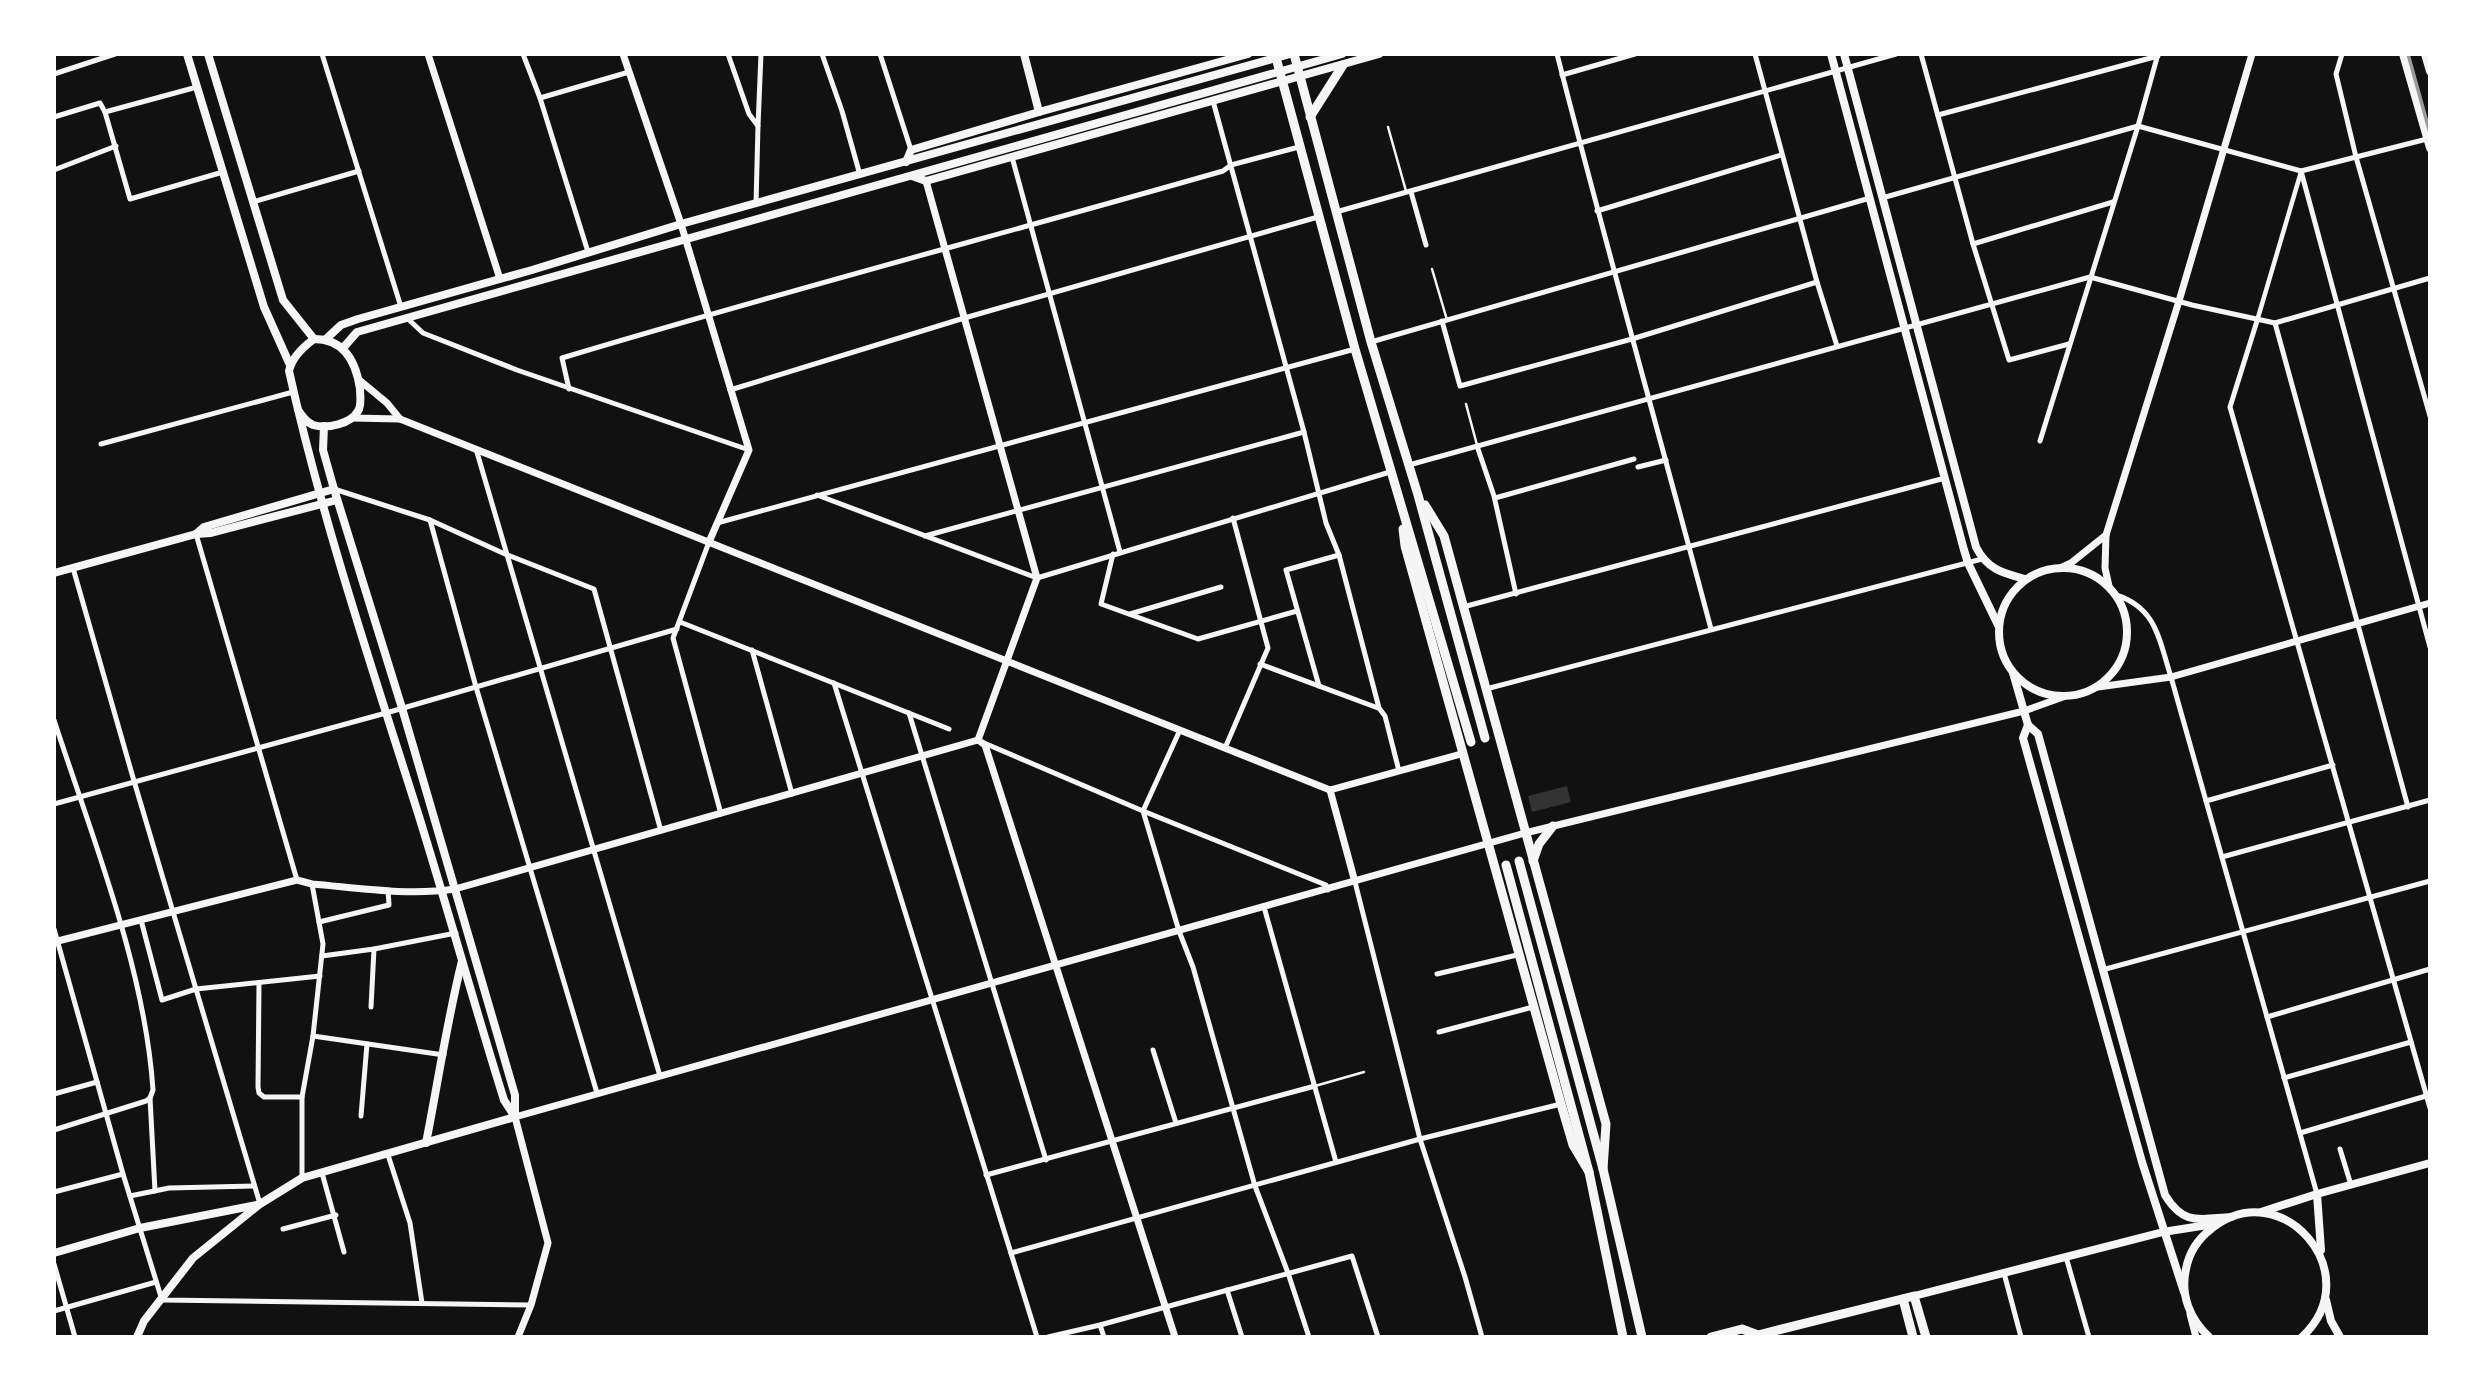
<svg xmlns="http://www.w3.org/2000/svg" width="2484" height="1391" font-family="'Roboto Condensed',sans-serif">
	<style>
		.water { fill: #333 }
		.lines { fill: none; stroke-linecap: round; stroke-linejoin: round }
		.service { stroke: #f5f5f5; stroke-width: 2.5 }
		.pedestrian { stroke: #f5f5f5; stroke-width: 4.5 }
		.minor { stroke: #f5f5f5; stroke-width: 5 }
		.tertiary { stroke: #f5f5f5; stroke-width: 7 }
		.secondary { stroke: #f5f5f5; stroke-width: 8 }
		.primary { stroke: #f5f5f5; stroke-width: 9 }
		.rail { stroke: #9a9a9a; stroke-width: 3.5 }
	</style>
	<rect width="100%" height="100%" fill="#111"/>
	<path class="water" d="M 1567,786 L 1571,802 L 1532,812 L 1528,796 Z"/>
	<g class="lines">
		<g class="service">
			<path d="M 1388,127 L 1406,191"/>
			<path d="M 1432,269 L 1447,320"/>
			<path d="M 1466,404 L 1477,445"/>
			<path d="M 1315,1086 L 1364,1072"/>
		</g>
		<path class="pedestrian" d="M 2257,321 L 2301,172"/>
		<g class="minor">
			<path d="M 322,54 L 401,307"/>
			<path d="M 523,54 L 540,98 L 588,252"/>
			<path d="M 728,54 L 749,114 L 758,126 L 756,204"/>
			<path d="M 822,54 L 842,111 L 860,175"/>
			<path d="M 880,54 L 911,150"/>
			<path d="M 1557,54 C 1606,246 1660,437 1711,629"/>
			<path d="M 1755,54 L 1817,282 L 1837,346"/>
			<path d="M 1921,54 L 1973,244 L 2009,360 L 2069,344"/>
			<path d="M 2342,54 L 2336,74 L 2356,157 L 2430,416"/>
			<path d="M 54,74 L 115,54"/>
			<path d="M 1562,75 L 1635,54"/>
			<path d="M 540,98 L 629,72"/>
			<path d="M 1213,101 L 1304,432 L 1326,523 L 1339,555 L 1379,708 L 1385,716 L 1399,771"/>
			<path d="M 105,112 L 197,87"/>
			<path d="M 1938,115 L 2158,56"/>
			<path d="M 54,117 L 100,103 L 105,112 L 130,199 L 223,172"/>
			<path d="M 758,126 L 761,54"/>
			<path d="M 1012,157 L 1120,552"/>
			<path d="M 54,170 L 116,146"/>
			<path d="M 2301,171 L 2430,647"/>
			<path d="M 1411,192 L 1426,245"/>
			<path d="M 1882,198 L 2138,126 L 2301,171 L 2427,139"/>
			<path d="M 253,202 L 359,171"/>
			<path d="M 1597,211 L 1781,155"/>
			<path d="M 1336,212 L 1896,54"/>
			<path d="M 1973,244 L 2113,202"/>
			<path d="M 407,318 L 423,333 L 517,370 L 749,450"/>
			<path d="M 1442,321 L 1460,386 L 1632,339 L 1817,282"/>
			<path d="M 2257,321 L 2230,407 L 2430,1108"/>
			<path d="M 2275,323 L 2408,807"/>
			<path d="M 1371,342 L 1870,198"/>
			<path d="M 569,389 L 562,358 C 781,292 1003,234 1223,171 L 1231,165 L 1299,147"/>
			<path d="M 730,390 L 961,319 L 1318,217"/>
			<path d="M 2040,441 L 2138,126 L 2158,54"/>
			<path d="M 101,444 L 293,392"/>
			<path d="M 1477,446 L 1494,496 L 1516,594"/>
			<path d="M 476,449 L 660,1076"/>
			<path d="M 1409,465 L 2090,277 L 2192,305 L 2275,323 L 2430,278"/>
			<path d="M 1638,467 L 1666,460"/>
			<path d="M 334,489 L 430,520 L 505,554 L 594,589 L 661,831"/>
			<path d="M 817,495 L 1037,578 L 1390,472"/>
			<path d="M 1495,498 L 1634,459"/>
			<path d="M 430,520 L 476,687 L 597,1093"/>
			<path d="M 717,523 L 1355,349"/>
			<path d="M 196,534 L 297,880"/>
			<path d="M 925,536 L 1304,432"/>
			<path d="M 709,542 L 673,638 L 721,814"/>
			<path d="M 1113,554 L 1101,604 L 1198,639 L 1297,611"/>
			<path d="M 73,568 L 134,781 L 260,1204"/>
			<path d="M 2116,595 C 2157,608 2159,640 2171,677 L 2317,1194"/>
			<path d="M 1463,607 L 1945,478"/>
			<path d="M 1130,614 L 1221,587"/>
			<path d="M 680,622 L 949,729"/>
			<path d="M 752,650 L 792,794"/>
			<path d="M 1260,664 L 1378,708"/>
			<path d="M 834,683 L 1037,1337"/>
			<path d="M 1319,686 L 1286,570 L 1339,555"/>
			<path d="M 1486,689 L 1982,559"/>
			<path d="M 909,713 L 1046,1160"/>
			<path d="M 54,720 C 92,837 145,968 153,1090 L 150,1098 L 146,1101 L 54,1130"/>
			<path d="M 1180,730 L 1143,811 L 1179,931 L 1193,967 L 1255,1186 L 1288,1273 L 1309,1337"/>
			<path d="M 984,743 L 1143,811 L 1326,885 L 1328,890"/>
			<path d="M 1225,748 L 1268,648 L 1233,518"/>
			<path d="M 2206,801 L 2333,765"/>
			<path d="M 54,804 L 386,713 L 677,629"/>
			<path d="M 2222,857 L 2430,800"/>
			<path d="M 1355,882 L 1420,1139 L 1465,1277 L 1482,1337"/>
			<path d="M 1264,907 L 1336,1162"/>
			<path d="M 141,920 L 162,1000 L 196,989 L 320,976"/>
			<path d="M 319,922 L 389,905 L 388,890"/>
			<path d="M 54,929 L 123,1174 L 162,1300 L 531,1305"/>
			<path d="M 322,956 L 374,949 L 456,933"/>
			<path d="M 2102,970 L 2430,881"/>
			<path d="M 1437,974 L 1517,955"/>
			<path d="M 259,983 L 258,1087 L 259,1093 L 264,1097 L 302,1097"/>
			<path d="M 371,1007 L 374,949"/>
			<path d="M 2267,1017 L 2430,969"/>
			<path d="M 1439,1032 L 1533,1007"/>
			<path d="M 313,1036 L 444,1055"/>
			<path d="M 1153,1050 L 1176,1123"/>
			<path d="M 2284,1078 L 2411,1042"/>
			<path d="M 54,1094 L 97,1082"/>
			<path d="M 150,1098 L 155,1191"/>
			<path d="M 361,1116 L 367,1044"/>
			<path d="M 2300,1133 L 2426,1096"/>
			<path d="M 2340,1149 L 2351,1185"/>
			<path d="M 388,1155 L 410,1223 L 422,1303"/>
			<path d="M 322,1173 L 344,1252"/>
			<path d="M 986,1175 L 1315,1086"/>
			<path d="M 302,1178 L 302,1097 L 313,1036 L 323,944 L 312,884"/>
			<path d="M 54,1192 L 123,1174"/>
			<path d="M 130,1196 L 169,1188 L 254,1186"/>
			<path d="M 283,1229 L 336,1215"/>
			<path d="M 1011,1253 L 1420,1139 L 1561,1104"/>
			<path d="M 2066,1257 L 2089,1337"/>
			<path d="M 54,1264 L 75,1337"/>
			<path d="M 2004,1273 L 2021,1337"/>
			<path d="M 1227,1290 L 1242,1337"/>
			<path d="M 54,1311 L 156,1282"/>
			<path d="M 1100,1325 L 1104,1337"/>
			<path d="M 1048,1337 L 1100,1325 L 1352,1256 L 1378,1337"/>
		</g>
		<g class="tertiary">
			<path d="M 428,54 L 500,279"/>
			<path d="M 623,54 L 681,224 L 749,450 L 709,542"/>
			<path d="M 926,181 L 1037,578 L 978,740"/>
			<path d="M 358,379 L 387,403 L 400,419"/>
			<path d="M 352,418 L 400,419 L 1330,790"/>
			<path d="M 2060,568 L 2071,563 L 2106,535"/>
			<path d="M 2109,586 L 2105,568 L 2106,535 L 2179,301 L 2252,54"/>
			<path d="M 2098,687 L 2171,677 L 2430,603"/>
			<path d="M 978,740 L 985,745 L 1175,1337"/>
			<path d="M 1330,790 L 1461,754"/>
			<path d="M 1330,790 L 1355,882"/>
			<path d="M 54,942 L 297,880 L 312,884 C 359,888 408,896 455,889 L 978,740"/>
			<path d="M 2190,1314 L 2196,1337"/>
			<path d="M 518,1337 L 531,1305 L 548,1243 L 515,1117 L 1525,833 L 2024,711 L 2063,697"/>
		</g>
		<g class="secondary">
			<path d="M 187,54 L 264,307 L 290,365"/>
			<path d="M 208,54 L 283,300 L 314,339"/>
			<path d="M 1024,54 L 1039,112"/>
			<path d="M 1831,54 L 1964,550 L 1968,563 L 1998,625"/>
			<path d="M 1844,54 L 1976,547 C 1987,569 2002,573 2025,579"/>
			<path d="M 2403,54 L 2430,148"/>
			<path d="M 2425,54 L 2430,71"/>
			<path d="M 906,162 L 911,150 L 1039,112 L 1248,54"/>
			<path d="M 912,176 L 926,181 L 1379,54"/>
			<path d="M 326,339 L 341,325 L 358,319 L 532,270 L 681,224 L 1290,54"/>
			<path d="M 343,348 L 357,332 L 1342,54"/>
			<path d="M 298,410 C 302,416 306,422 313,425 C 327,429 351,424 358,411 C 362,405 360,396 360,389 C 356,361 344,339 314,339 C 303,347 292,357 289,371 C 322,519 371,665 417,810 C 447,906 474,1004 504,1100 L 515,1117"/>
			<path d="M 324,426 L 323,450 L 334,489 L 402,708 L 515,1095 L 515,1117"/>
			<path d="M 196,534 L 204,527 L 334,489"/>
			<circle cx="2063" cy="632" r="64"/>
			<path d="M 54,573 L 196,534 L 211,533 L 337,500"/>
			<path d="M 2013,673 L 2028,725 L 2038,734 L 2165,1195 C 2184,1226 2199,1219 2231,1217"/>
			<path d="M 2028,725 L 2023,738 L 2142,1162 L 2184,1292"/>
			<path d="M 426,1143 C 438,1082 447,1021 462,961"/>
			<path d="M 2317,1194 L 2321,1250"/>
			<path d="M 2261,1212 L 2317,1194 L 2430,1163"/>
			<path d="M 54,1253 L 140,1228 L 257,1205"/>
			<path d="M 1914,1296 L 2163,1232 L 2214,1224"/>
			<path d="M 2326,1300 L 2331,1321 L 2340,1337"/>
			<path d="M 137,1337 L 144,1321 L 193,1258 L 260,1204 L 302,1178 L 515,1117"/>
			<path d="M 2209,1337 C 2190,1319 2180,1295 2186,1269 C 2189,1253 2198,1239 2211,1229 C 2281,1172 2370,1274 2302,1337"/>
		</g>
		<g class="primary">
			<path d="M 1275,54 L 1355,349 L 1471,742"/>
			<path d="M 1294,54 L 1371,342 L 1418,495 L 1485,738"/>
			<path d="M 1310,117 L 1343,65"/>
			<path d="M 1425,505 L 1444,536 L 1606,1124 L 1603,1169"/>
			<path d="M 1403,529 L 1405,546 L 1561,1104 L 1573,1145 L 1589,1172"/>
			<path d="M 1519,861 L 1603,1169 L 1642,1337"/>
			<path d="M 1533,861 L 1539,844 L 1553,826"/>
			<path d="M 1506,865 L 1589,1172 L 1623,1337"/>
			<path d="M 1903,1299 L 1913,1337"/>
			<path d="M 1711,1337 L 1742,1329 L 1758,1335 L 1914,1296 L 1926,1337"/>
		</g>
		<path class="rail" d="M 2408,54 L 2430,133"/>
	</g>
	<rect width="2484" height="1391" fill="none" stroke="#ffffff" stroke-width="112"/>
</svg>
